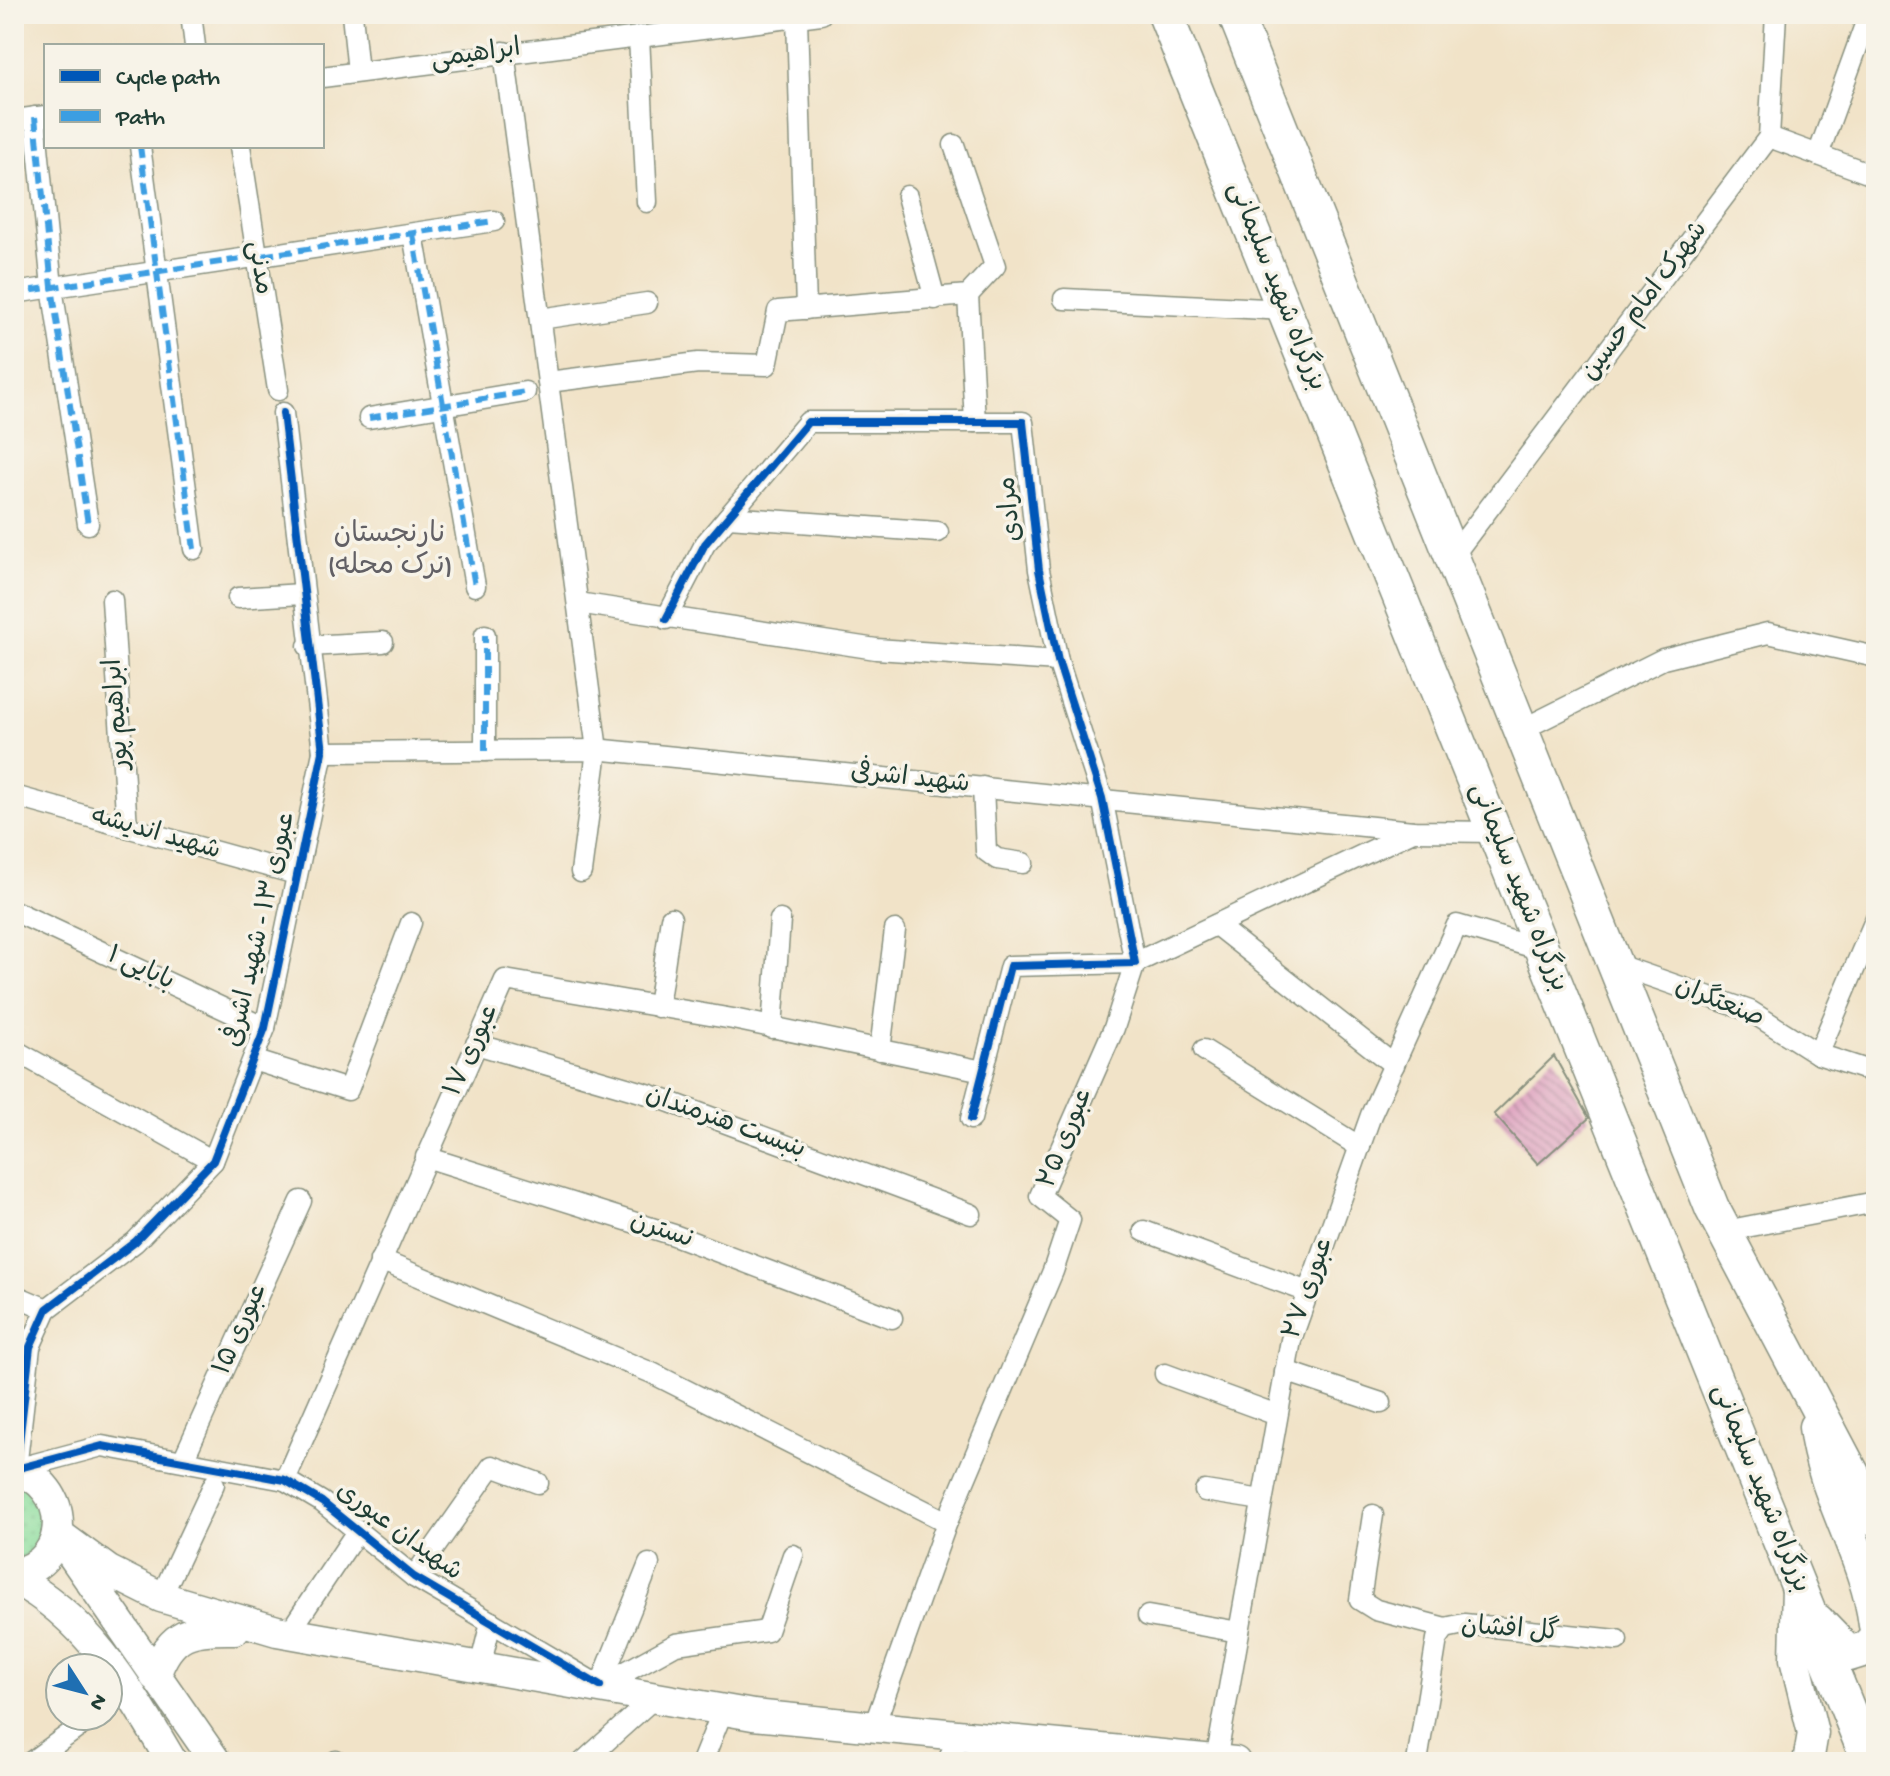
<svg xmlns="http://www.w3.org/2000/svg" width="1890" height="1776" font-family="'Gochi Hand','Playpen Sans Arabic',sans-serif">
	<style>
		.grass { fill: url(#grass-dots); stroke: #558e69; stroke-width: 2 }
		.building { fill: url(#building-back-hatch) }
		.lines { fill: none; stroke-linecap: round; stroke-linejoin: round }
		.minor-casing { stroke: #88907e; stroke-width: 23 }
		.secondary-casing { stroke: #88907e; stroke-width: 33 }
		.trunk-casing { stroke: #88907e; stroke-width: 37 }
		.minor { stroke: #fff; stroke-width: 20 }
		.secondary { stroke: #fff; stroke-width: 30 }
		.trunk { stroke: #fff; stroke-width: 34 }
		.quiet { stroke: #3c9ee2; stroke-width: 6; stroke-dasharray: 12 6; stroke-linecap: butt }
		.cycleway-casing { stroke: #f7f3e8; stroke-width: 13 }
		.cycleway { stroke: #0057b8; stroke-width: 8 }
		.labels { text-anchor: middle; dominant-baseline: central; stroke-width: 7; stroke-linejoin: round; paint-order: stroke }
		.street-label { font-size: 26px; fill: #1f3d34; stroke: #f7f3e8 }
		.neighbourhood-label { font-size: 28px; fill: #626065; stroke: #f7f3e8 }
	</style>
	<defs>
		<pattern id="grass-dots" width="8" height="8" patternUnits="userSpaceOnUse" patternTransform="scale(2)"><rect width="8" height="8" fill="#8bde9e"/><path d="M2 2h.1M6 6h.1" fill="none" stroke="#78bf89" stroke-width="1.8" stroke-linecap="round"/></pattern>
		<pattern id="building-back-hatch" width="6" height="6" patternUnits="userSpaceOnUse" patternTransform="scale(2)"><rect width="6" height="6" fill="#dea0bf"/><path d="M-1 5l2 2M0 0l6 6M5-1l2 2" fill="none" stroke="#b3849c"/></pattern>
	</defs>
	<rect width="100%" height="100%" fill="#f7f3e8"/>
	<filter id="ink" filterUnits="userSpaceOnUse"><feTurbulence type="fractalNoise" baseFrequency=".0125" numOctaves="2"/><feDisplacementMap in="SourceGraphic" scale="16" xChannelSelector="R" yChannelSelector="G"/><feConvolveMatrix kernelMatrix="1 2 1 2 8 2 1 2 1" color-interpolation-filters="sRGB"/></filter>
	<filter id="wash" filterUnits="userSpaceOnUse"><feTurbulence type="fractalNoise" baseFrequency=".006" numOctaves="4" result="noise"/><feDisplacementMap in="SourceGraphic" scale="32" xChannelSelector="R" yChannelSelector="G"/><feGaussianBlur stdDeviation="1.8" result="paint"/><feColorMatrix in="noise" values="0 0 0 0 0 0 0 0 0 0 0 0 0 0 0 0 0 1.4 0 .05"/><feComposite in="paint" operator="in"/></filter>
	<g filter="url(#wash)">
		<rect width="100%" height="100%" fill="#f1e3c8"/>
		<path class="grass" d="M 14,1480 L 33,1490 L 46,1519 L 36,1550 L 14,1562 Z"/>
		<g id="blocks">
			<path class="building" d="M 1554,1056 L 1589,1118 L 1538,1164 L 1494,1114 Z"/>
		</g>
	</g>
	<g filter="url(#ink)">
		<use href="#blocks" fill-opacity="0" stroke="#88907e" stroke-width="2"/>
		<g class="lines">
			<g class="minor-casing">
				<g id="minor">
					<path d="M 191,14 L 195,46"/>
					<path d="M 352,14 L 358,72"/>
					<path d="M 797,18 L 806,309"/>
					<path d="M 639,36 L 647,202"/>
					<path d="M 504,52 L 597,750 L 581,872"/>
					<path d="M 322,77 L 821,14"/>
					<path d="M 35,117 L 52,287 L 88,524"/>
					<path d="M 14,120 L 46,116"/>
					<path d="M 1769,137 L 1776,14"/>
					<path d="M 140,146 L 194,549"/>
					<path d="M 240,146 L 278,390"/>
					<path d="M 1818,155 L 1869,14"/>
					<path d="M 907,196 L 935,299"/>
					<path d="M 413,234 L 475,586"/>
					<path d="M 14,293 L 494,221"/>
					<path d="M 968,295 L 975,422"/>
					<path d="M 1064,299 L 1284,310"/>
					<path d="M 540,319 L 647,303"/>
					<path d="M 548,382 L 698,363 L 767,365 L 778,311 L 968,295 L 995,266 L 954,145"/>
					<path d="M 283,413 L 323,752 L 265,1028 L 213,1161 L 135,1242 L 47,1309 L 30,1347 L 16,1469 L 102,1446 L 285,1480 L 322,1502 L 414,1577 L 591,1681"/>
					<path d="M 369,418 L 525,392"/>
					<path d="M 728,517 L 938,532"/>
					<path d="M 1452,557 L 1769,137 L 1876,176"/>
					<path d="M 238,598 L 302,594"/>
					<path d="M 112,600 L 127,827"/>
					<path d="M 578,603 L 876,649 L 1058,661"/>
					<path d="M 666,619 L 705,544 L 808,422 L 1023,422 L 1039,570 L 1058,661 L 1102,798 L 1135,963 L 1010,966 L 971,1119"/>
					<path d="M 308,646 L 383,642"/>
					<path d="M 1521,730 L 1663,659 L 1768,633 L 1876,657"/>
					<path d="M 485,751 L 485,635"/>
					<path d="M 323,752 L 605,750 L 1413,831 L 1495,832"/>
					<path d="M 983,787 L 986,851 L 997,859 L 1023,863"/>
					<path d="M 14,796 L 296,874"/>
					<path d="M 14,911 L 265,1028"/>
					<path d="M 1216,925 L 1394,1065"/>
					<path d="M 1615,964 L 1750,1011 L 1818,1054 L 1876,1073"/>
					<path d="M 658,1007 L 671,918"/>
					<path d="M 772,1028 L 780,920"/>
					<path d="M 476,1044 L 651,1095 L 971,1214"/>
					<path d="M 14,1050 L 213,1161"/>
					<path d="M 880,1050 L 895,930"/>
					<path d="M 1204,1050 L 1360,1147"/>
					<path d="M 1818,1054 L 1876,918"/>
					<path d="M 253,1060 L 348,1090 L 411,923"/>
					<path d="M 426,1157 L 674,1235 L 892,1318"/>
					<path d="M 1144,1231 L 1308,1292"/>
					<path d="M 1725,1231 L 1876,1202"/>
					<path d="M 380,1260 L 652,1373 L 947,1522"/>
					<path d="M 14,1295 L 47,1309"/>
					<path d="M 1285,1371 L 1381,1403"/>
					<path d="M 1165,1374 L 1277,1415"/>
					<path d="M 184,1458 L 301,1201"/>
					<path d="M 285,1480 L 505,980 L 733,1019 L 983,1071"/>
					<path d="M 1205,1491 L 1262,1500"/>
					<path d="M 1373,1515 L 1360,1600 L 1376,1610 L 1445,1628"/>
					<path d="M 414,1577 L 492,1466 L 538,1483"/>
					<path d="M 161,1597 L 214,1484"/>
					<path d="M 1148,1616 L 1239,1632"/>
					<path d="M 289,1633 L 358,1530"/>
					<path d="M 480,1667 L 491,1622"/>
					<path d="M 600,1686 L 676,1644 L 767,1631 L 793,1555"/>
					<path d="M 600,1686 L 649,1564"/>
					<path d="M 108,1705 L 129,1690"/>
					<path d="M 874,1726 L 947,1522 L 1053,1271 L 1070,1220 L 1040,1196 L 1114,1028 L 1135,963 L 1413,831"/>
					<path d="M 336,1761 L 338,1762"/>
					<path d="M 1216,1761 L 1291,1340 L 1371,1115 L 1457,925 L 1542,950"/>
					<path d="M 31,1762 L 94,1716"/>
					<path d="M 583,1762 L 655,1697"/>
					<path d="M 702,1762 L 723,1710"/>
					<path d="M 948,1762 L 958,1735"/>
					<path d="M 1417,1762 L 1437,1639 L 1445,1628 L 1464,1624 L 1617,1640"/>
				</g>
			</g>
			<g class="secondary-casing">
				<g id="secondary">
					<path d="M 14,1469 C 71,1484 74,1562 14,1574"/>
					<path d="M 57,1533 L 109,1571 L 161,1597 L 277,1631 L 753,1715 L 1235,1762"/>
					<path d="M 71,1553 L 216,1762"/>
					<path d="M 14,1579 C 89,1617 131,1693 172,1762"/>
					<path d="M 1797,1587 L 1795,1659 L 1813,1733 L 1808,1762"/>
					<path d="M 155,1676 C 170,1631 192,1628 235,1629"/>
				</g>
			</g>
			<g class="trunk-casing">
				<g id="trunk">
					<path d="M 1165,14 L 1869,1762"/>
					<path d="M 1235,14 L 1712,1208 L 1876,1519"/>
					<path d="M 1816,1427 C 1824,1496 1868,1557 1876,1625"/>
					<path d="M 1817,1621 L 1849,1654 L 1865,1649 L 1876,1638"/>
				</g>
			</g>
			<use href="#minor" class="minor"/>
			<use href="#secondary" class="secondary"/>
			<use href="#trunk" class="trunk"/>
			<g class="quiet">
				<path d="M 35,117 L 52,287 L 88,524"/>
				<path d="M 140,146 L 194,549"/>
				<path d="M 413,234 L 475,586"/>
				<path d="M 14,293 L 494,221"/>
				<path d="M 369,418 L 525,392"/>
				<path d="M 485,751 L 485,635"/>
			</g>
			<g class="cycleway-casing">
				<g id="cycleway">
					<path d="M 283,413 L 323,752 L 265,1028 L 213,1161 L 135,1242 L 47,1309 L 30,1347 L 16,1469 L 102,1446 L 285,1480 L 322,1502 L 414,1577 L 600,1686"/>
					<path d="M 666,619 L 705,544 L 808,422 L 1023,422 L 1039,570 L 1058,661 L 1102,798 L 1135,963 L 1010,966 L 971,1119"/>
				</g>
			</g>
			<use href="#cycleway" class="cycleway"/>
		</g>
	</g>
	<g class="labels">
		<g class="street-label">
			<text transform="translate(476 56) rotate(-8)">ابراهیمی</text>
			<text transform="translate(258 268) rotate(81)">مدنی</text>
			<text transform="translate(1275 287) rotate(68)">بزرگراه شهید سلیمانی</text>
			<text transform="translate(1646 302) rotate(-53)">شهرک امام حسین</text>
			<text transform="translate(1012 509) rotate(-96)">مرادی</text>
			<text transform="translate(119 714) rotate(-94)">ابراهیم پور</text>
			<text transform="translate(910 780) rotate(6)">شهید اشرفی</text>
			<text transform="translate(155 835) rotate(16)">شهید اندیشه</text>
			<text transform="translate(1517 888) rotate(68)">بزرگراه شهید سلیمانی</text>
			<text transform="translate(262 930) rotate(-77)">عبوری ۱۳ - شهید اشرفی</text>
			<text transform="translate(140 970) rotate(25)">بابایی ۱</text>
			<text transform="translate(1719 1004) rotate(22)">صنعتگران</text>
			<text transform="translate(473 1051) rotate(-66)">عبوری ۱۷</text>
			<text transform="translate(725 1124) rotate(20)">بنبست هنرمندان</text>
			<text transform="translate(1067 1139) rotate(-68)">عبوری ۲۵</text>
			<text transform="translate(661 1232) rotate(19)">نسترن</text>
			<text transform="translate(1310 1289) rotate(-71)">عبوری ۲۷</text>
			<text transform="translate(242 1330) rotate(-66)">عبوری ۱۵</text>
			<text transform="translate(1759 1489) rotate(68)">بزرگراه شهید سلیمانی</text>
			<text transform="translate(398 1533) rotate(36)">شهیدان عبوری</text>
			<text transform="translate(1510 1631) rotate(4)">گل افشان</text>
		</g>
		<g class="neighbourhood-label">
			<text x="390" y="535">نارنجستان<tspan x="390" dy="32">(ترک محله)</tspan></text>
		</g>
	</g>
	<rect width="1890" height="1776" fill="none" stroke="#f7f3e8" stroke-width="48"/>
	<rect x="44" y="44" width="280" height="104" fill="#f7f3e8" stroke="#a1aaa0" stroke-width="2"/>
	<rect x="60" y="70" width="40" height="12" fill="#0057b8" stroke="#a1aaa0" stroke-width="2"/>
	<text x="116" y="84" font-size="24" fill="#1f3d34">Cycle path</text>
	<rect x="60" y="110" width="40" height="12" fill="#3c9ee2" stroke="#a1aaa0" stroke-width="2"/>
	<text x="116" y="124" font-size="24" fill="#1f3d34">Path</text>
	<g transform="translate(84 1692) rotate(126)"><circle r="38" fill="#f7f3e8" stroke="#a1aaa0" stroke-width="2"/>
	<path d="M0-6L14 30L0 20L-14 30Z" fill="#1f6fb2"/>
	<text y="-12" font-size="22" font-weight="bold" text-anchor="middle" fill="#1f3d34">N</text>
	</g>
</svg>
